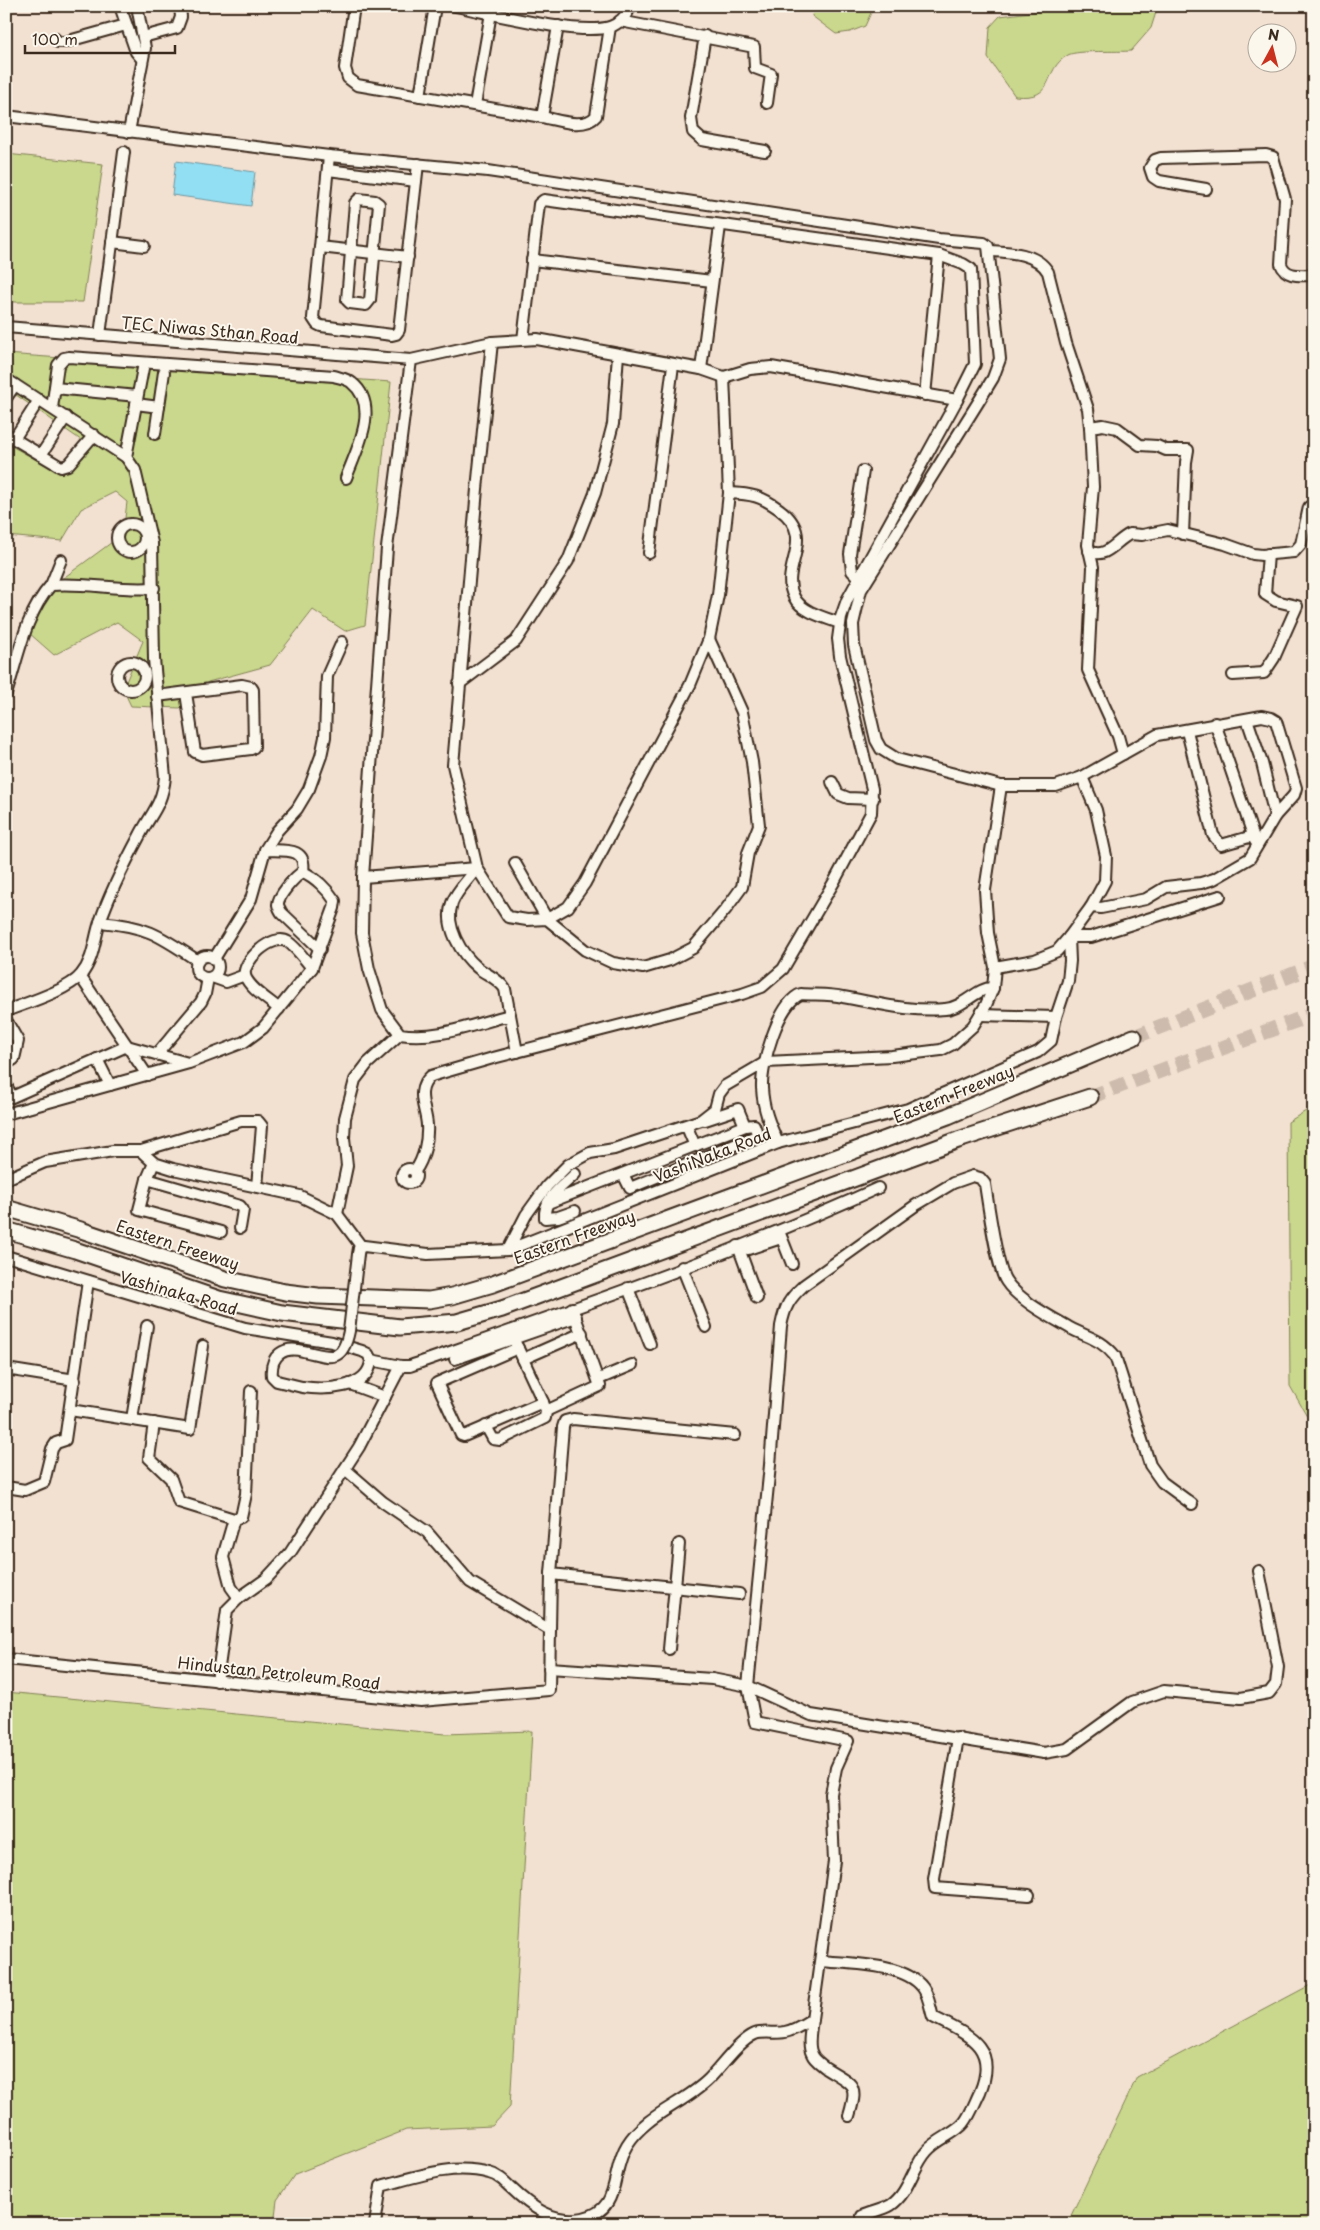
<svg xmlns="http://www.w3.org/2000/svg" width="1320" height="2230" font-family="'Playpen Sans',sans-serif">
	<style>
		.green { fill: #c9d88c; stroke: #828155 }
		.water { fill: #92def3; stroke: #6f969e }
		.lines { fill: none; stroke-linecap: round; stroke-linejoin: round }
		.highway-tunnel { stroke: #cdbcad; stroke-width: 15; stroke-dasharray: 15 8; stroke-linecap: butt }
		.minor-casing { stroke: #3b2a1e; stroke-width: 14 }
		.highway-casing { stroke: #3b2a1e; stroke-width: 19 }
		.minor { stroke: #fbf7ec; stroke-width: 10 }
		.highway { stroke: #fbf7ec; stroke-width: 15 }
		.minor-bridge-casing { stroke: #3b2a1e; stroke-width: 14; stroke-linecap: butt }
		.minor-bridge { stroke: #fbf7ec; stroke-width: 10 }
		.labels { text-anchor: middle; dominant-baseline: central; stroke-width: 4; stroke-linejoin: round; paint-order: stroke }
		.street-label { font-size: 16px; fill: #3b2a1e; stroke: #fbf7ec }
	</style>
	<rect width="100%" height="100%" fill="#f2e0d1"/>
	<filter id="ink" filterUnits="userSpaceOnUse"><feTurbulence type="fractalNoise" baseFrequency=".02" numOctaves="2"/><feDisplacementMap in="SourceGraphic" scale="10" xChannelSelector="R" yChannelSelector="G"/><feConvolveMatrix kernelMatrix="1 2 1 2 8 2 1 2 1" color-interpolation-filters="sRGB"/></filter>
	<g filter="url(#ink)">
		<g class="green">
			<path d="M 814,6 L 874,6 L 865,26 L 850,32 L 836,34 L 812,16 Z"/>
			<path d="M 1053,6 L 1158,6 L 1151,28 L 1131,51 C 1119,52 1077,50 1068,55 C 1041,70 1058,101 1015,96 L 988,58 L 990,27 L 1000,16 L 1046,10 Z"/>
			<path d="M 6,154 L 103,164 L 83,302 L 6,302 Z"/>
			<path d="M 6,354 L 391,382 L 365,625 L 345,631 L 313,610 L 270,665 L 208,682 L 180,708 L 131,706 L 123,689 L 143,641 L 117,622 L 54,655 L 29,633 L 39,596 L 123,534 L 127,502 L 115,492 L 81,509 L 62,541 L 6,536 L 6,443 L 51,468 L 88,445 L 6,388 Z"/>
			<path d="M 1314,1106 L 1314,1428 L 1290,1386 L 1288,1122 Z"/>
			<path d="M 6,1692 L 445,1734 L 532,1731 L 510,2107 L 492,2126 L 406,2130 L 295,2174 L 277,2200 L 274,2224 L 6,2224 Z"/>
			<path d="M 1314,1983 L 1314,2224 L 1067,2224 L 1137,2077 Z"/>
		</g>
		<path class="water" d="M 176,161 L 255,172 L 251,206 L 172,195 Z"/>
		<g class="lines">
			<g class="highway-tunnel">
				<path d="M 1134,1037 L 1314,966"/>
				<path d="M 1090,1097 L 1314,1014"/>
			</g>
			<g class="minor-casing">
				<g id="minor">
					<path d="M 120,6 L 136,52 L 142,59"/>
					<path d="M 354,6 L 345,68 L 348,78 L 357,85 L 542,117 L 558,26"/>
					<path d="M 455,6 C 491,13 577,36 610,27 C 619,24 627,15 631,6"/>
					<path d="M 620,21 L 754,47 L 755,68 L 771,74 L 767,103"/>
					<path d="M 705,36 L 691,118 L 693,132 L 702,140 L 765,151"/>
					<path d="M 143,37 L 177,28 L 181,17 L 180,6"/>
					<path d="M 54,38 L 58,42 L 65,42 L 126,25"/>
					<path d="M 420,96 L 435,6"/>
					<path d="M 475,105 L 491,13"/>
					<path d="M 6,116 L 329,156 L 488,171 L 939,239 L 984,243 L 988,246 L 1000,359 L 993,378 L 979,401 L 861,590 L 853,624 L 854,645 L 876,740 L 881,749 L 897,759 L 1001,786 L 1056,786 L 1082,777 L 1157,735 L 1262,716 L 1271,718 L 1276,721 L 1296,788 L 1294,795 L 1275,816 L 1250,858 L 1214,879 L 1201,883 L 1166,887 L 1146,899 L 1101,908 L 1091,907"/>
					<path d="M 542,117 C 558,120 584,130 596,116 L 610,27"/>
					<path d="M 129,132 L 145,48 L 137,6"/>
					<path d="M 329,156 L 313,318 L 317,324 L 321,326 L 392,335 L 396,334 L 399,330 L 418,164"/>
					<path d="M 328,170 L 416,181"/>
					<path d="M 1206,189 L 1159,181 L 1153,177 L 1150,168 L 1155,160 L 1161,158 L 1266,155 L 1273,157 L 1285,199 L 1281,264 C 1286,278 1301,275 1314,275"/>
					<path d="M 359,199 L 375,201 L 379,204 L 370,300 L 366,305 L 350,303 L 347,300 L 355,203 Z"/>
					<path d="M 112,242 L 144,246"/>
					<path d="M 320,247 L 408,257"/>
					<path d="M 990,251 C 1010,252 1037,253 1048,272 L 1066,343 L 1088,409 L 1090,427 L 1093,487 L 1088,545 L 1093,567 L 1088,670 L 1118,736 L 1123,754"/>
					<path d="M 532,260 L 712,281"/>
					<path d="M 6,327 L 411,360"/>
					<path d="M 100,335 L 124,152"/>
					<path d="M 492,342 L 477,489 L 453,765 L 477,868 L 508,917 L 527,920 L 547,919 L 585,950 L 613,963 L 643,968 L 670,960 L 693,948 L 726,909 L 742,887 L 748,853 L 759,825 L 752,762 L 742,712 L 709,639"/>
					<path d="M 701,369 L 720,226"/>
					<path d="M 6,379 L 126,457 L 135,470 L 152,543 L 154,659 L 165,777 C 162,805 152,812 140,835 C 125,863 110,892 100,922 C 94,940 94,959 81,975 C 67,991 26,1003 6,1011"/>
					<path d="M 55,388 L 137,396"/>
					<path d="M 925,395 L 939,255"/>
					<path d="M 6,398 L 15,385"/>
					<path d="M 136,404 L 159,407"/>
					<path d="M 52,408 L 58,365 L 64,358 L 69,357 L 334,376 C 340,378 348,379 352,383 C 381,406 356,451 346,478"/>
					<path d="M 1090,427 L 1103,425 L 1117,428 L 1140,445 L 1157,446 L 1166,450 L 1188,450 L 1186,462 L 1183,534"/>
					<path d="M 6,434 L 61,467 L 68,465 L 94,435"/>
					<path d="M 155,434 L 164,372"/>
					<path d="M 14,439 L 39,400"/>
					<path d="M 41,455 L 66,417"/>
					<path d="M 126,457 L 144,363"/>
					<path d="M 729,493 C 752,494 761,496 779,509 C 819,538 778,567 794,597 C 801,612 826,618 840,623"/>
					<circle cx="131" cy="538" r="14"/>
					<path d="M 1089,551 C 1107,560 1116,540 1130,534 L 1142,535 L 1168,530 L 1225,544 L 1253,554 L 1262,555 L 1294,552 L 1301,544 L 1309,507"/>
					<path d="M 649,553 L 673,365"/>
					<path d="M 858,577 L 852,571 L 850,554 L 863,471"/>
					<path d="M 51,585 L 61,560"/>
					<circle cx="131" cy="676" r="14"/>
					<path d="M 1233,675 L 1264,673 L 1274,658 L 1297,606 L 1276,601 L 1265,594 L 1268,554"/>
					<path d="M 459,684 L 516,641 L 568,561 L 595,493 L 613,424 L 618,354"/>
					<path d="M 6,694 C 18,658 25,614 51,585 C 86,582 119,591 154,588"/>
					<path d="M 157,696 L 242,685 L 251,687 L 253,690 L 254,747 L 251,749 L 202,755 L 195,752 L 186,693"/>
					<path d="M 1247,719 L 1262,763 L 1275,816"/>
					<path d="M 1215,723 L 1255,841"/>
					<path d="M 1187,731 L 1213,835 L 1221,845 L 1253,836"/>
					<path d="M 832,782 L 838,794 L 848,798 L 873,799"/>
					<path d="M 265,850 C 284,851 307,846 303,872"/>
					<path d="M 515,863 L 547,919 L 568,907 L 585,883 L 690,685 L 709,639 L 718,595 L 729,493 L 724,377"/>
					<path d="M 477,868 C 469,879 456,891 452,903 C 444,926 461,954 478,968 C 487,975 499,979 505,989 L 510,1015"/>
					<path d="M 363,877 L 477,868"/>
					<path d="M 100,922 C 147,926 159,935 198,961"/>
					<circle cx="207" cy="967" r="11"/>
					<path d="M 214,959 L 251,899 L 265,850 L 277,831 L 297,809 L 309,789 L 321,756 L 325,737 L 327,676 L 342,642"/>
					<path d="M 995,967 L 1035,960 L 1057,951 L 1069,937 L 1091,937 L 1220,896"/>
					<path d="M 80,976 L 147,1075"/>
					<path d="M 212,977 L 226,982 L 245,975"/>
					<path d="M 279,1009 C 269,1000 250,989 245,976 C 241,962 273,932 288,942 C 297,948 305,960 312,968"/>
					<path d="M 980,1015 L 1056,1017 L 1068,981 L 1070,961 L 1069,937 L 1091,907 L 1105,881 L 1106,856 L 1096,810 L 1082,777"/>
					<path d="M 6,1020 L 18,1041 L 14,1059 L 6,1064"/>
					<path d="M 517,1052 L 510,1015 C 474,1024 437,1040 400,1034 L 382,1010 L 369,969 L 362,933 L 363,877 L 387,548 L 411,360 L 492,342 L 537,339 L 701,369 L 724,377 L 750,369 L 771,367 L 957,400 L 975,364 L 971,269 L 963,264 L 939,255 L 544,200 L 539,204 L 523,340"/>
					<path d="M 157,1054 L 201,1002 L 205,994 L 208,978"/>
					<path d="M 97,1059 L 110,1085"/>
					<path d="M 6,1085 L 12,1097 L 127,1046 L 188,1063"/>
					<path d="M 6,1114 L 189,1063 L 244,1042 L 263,1028 L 312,968 L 334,908 L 335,901 C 328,890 315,877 303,872 C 295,876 277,897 278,905 C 278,906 281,912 282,913 L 320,949"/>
					<path d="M 705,1120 L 738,1109 L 745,1126"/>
					<path d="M 687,1127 L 695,1146"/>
					<path d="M 778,1143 C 770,1125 763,1109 762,1088 C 761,1065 778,1003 801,994 C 815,995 830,994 843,997 C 878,1003 909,1012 945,1009 C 964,1008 977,987 993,988"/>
					<path d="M 141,1151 L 241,1121 L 258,1121 L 262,1126 L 257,1187"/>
					<path d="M 154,1163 L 147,1179 L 139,1210 L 221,1232"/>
					<circle cx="409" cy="1176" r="7"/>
					<path d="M 415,1171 C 424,1159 428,1140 427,1125 C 426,1107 414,1091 431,1076 L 493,1058 L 742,994 L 762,987 L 783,969 L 834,882 L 871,813 L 872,789 L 840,656 L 838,639 L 841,617 L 847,600 L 957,400"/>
					<path d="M 6,1179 L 45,1162 L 113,1151 L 141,1151 L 154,1163 L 173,1169 L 300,1196 L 337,1214 L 361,1246"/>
					<path d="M 147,1179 L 240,1206 L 243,1210 L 240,1228"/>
					<path d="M 548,1203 L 745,1126 L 754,1125 L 757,1133 L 756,1136 L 630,1188 L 623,1174"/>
					<path d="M 575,1211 L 558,1217 L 545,1218 C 543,1198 563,1186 575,1174"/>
					<path d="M 337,1214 L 347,1166 L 344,1138 L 345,1118 L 355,1080 L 368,1063 L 400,1034"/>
					<path d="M 779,1231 L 792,1264"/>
					<path d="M 738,1246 L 757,1298"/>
					<path d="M 748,1249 L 781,1238"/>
					<path d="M 508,1250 L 526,1215 L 547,1186 L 568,1165 L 590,1153 L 614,1149 L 701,1120 L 715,1109 L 719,1094 L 725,1086 L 766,1062 L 892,1056 L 941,1050 L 953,1044 L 973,1026 L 986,1005 L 993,988 L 995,967 L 988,933 L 985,890 L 1001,786"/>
					<path d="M 358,1254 L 359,1248 L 364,1246 L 428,1254 L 508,1250 L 778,1143 L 908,1109 L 1038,1052 L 1051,1041 L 1056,1017"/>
					<path d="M 6,1256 L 245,1328 L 332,1342 L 362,1351 L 368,1354 L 371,1360 C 370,1390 323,1390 302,1387"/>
					<path d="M 682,1267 L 706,1327"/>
					<path d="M 628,1288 L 650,1344"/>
					<path d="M 515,1342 L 543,1402"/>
					<path d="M 518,1348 L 437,1383 L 461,1435 L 464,1436 L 543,1402 L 546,1411 L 600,1386 L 572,1308"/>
					<path d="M 455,1359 L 576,1317"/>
					<path d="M 523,1359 L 582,1333"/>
					<path d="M 371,1360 L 401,1366 L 410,1366 C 567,1311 726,1257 878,1188"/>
					<path d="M 6,1369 L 75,1380"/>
					<path d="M 599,1379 L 632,1365"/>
					<path d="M 350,1384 L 385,1397"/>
					<path d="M 70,1410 L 190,1429 L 203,1346"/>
					<path d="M 132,1419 L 147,1326"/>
					<path d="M 154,1423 L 149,1458 L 171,1479 L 179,1502 L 234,1519 L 223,1557 L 231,1587 L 239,1598"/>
					<path d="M 486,1426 L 493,1439 L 500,1440 L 545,1418 L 546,1411"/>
					<path d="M 6,1487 L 25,1490 L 44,1482 L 52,1449 L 56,1443 L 65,1440 L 88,1281"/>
					<path d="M 234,1519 L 241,1517 L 246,1494 L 251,1391"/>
					<path d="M 551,1574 L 739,1594"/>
					<path d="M 550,1630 L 551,1574 L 563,1427 L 565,1421 L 573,1419 L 735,1435"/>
					<path d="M 669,1649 L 679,1544"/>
					<path d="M 6,1659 L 421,1701 L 549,1690 L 550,1630 L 470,1582 L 427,1532 L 383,1502 L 345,1469"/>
					<path d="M 549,1668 L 712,1679 L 748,1686 L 811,1715 L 1044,1753 L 1067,1749 L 1132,1702 L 1164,1691 L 1241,1698 L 1269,1693 L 1276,1684 L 1278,1667 L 1259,1571"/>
					<path d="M 217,1681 L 227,1610 L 239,1598 L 266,1579 L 290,1553 L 359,1447 L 401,1366"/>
					<path d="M 958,1738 L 934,1879 L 935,1888 L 1029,1895"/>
					<path d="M 821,1961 C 849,1964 905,1963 923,1988 C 929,1996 930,2008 933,2017 C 968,2035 999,2046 980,2092 C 975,2102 971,2114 964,2123 C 955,2134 937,2139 927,2151 C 913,2166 909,2193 891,2205 C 883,2210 871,2212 862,2216"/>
					<path d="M 812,2019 C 811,2029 807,2045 812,2054 C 814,2060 821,2064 826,2068 C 853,2085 859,2083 849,2116"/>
					<path d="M 375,2224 L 381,2186 C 416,2177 452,2163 489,2173 C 498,2175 504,2181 510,2187 C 531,2207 553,2224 583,2218 C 622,2210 610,2172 627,2145 C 646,2114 684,2104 709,2079 C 721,2067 739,2041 755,2034 C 763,2031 776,2034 785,2032 C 795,2030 804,2024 812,2019 L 834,1861 L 831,1794 L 836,1768 L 848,1741 L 755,1722 L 748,1686 L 770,1465 L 781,1326 C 785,1306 789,1299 804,1285 L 916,1205 L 953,1183 L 973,1176 L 980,1178 L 985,1184 C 988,1203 997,1269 1006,1281 C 1018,1300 1051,1317 1070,1328 C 1089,1338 1101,1339 1115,1356 L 1150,1465 L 1162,1482 L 1192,1504"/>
				</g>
			</g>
			<g class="highway-casing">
				<g id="highway">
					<path d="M 6,1208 L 81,1230 L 225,1279 L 285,1292 L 318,1296 L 429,1300 L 452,1296 L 493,1284 L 948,1116 L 1134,1037"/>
					<path d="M 6,1230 L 75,1250 L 219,1299 L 282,1313 L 400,1327 L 457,1322 L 502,1309 L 958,1140 L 1090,1097"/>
				</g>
			</g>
			<use href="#minor" class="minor"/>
			<use href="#highway" class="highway"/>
			<g class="minor-bridge-casing">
				<path id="minor-bridge" d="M 302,1387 L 277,1381 L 272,1376 C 270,1355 284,1346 303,1351 C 328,1356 342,1366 349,1331 L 358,1254"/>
			</g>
			<use href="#minor-bridge" class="minor-bridge"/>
		</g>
	</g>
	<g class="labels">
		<g class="street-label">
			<text transform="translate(210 329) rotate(5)">TEC Niwas Sthan Road</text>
			<text transform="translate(953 1093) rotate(-22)">Eastern Freeway</text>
			<text transform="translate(712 1154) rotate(-21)">VashiNaka Road</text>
			<text transform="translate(574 1236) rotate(-20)">Eastern Freeway</text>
			<text transform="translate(178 1244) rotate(18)">Eastern Freeway</text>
			<text transform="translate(179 1292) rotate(16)">Vashinaka Road</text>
			<text transform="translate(279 1672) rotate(6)">Hindustan Petroleum Road</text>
		</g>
	</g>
	<rect width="1320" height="2230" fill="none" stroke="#fbf7ec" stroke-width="25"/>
	<rect x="12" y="12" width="1295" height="2205" fill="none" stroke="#3b2a1e" stroke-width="2" filter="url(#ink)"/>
	<g transform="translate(1272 48) rotate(7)"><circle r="24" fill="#fbf7ec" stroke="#aea59a"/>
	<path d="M0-4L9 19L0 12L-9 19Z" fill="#c8321e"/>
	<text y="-8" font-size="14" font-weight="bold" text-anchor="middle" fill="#3b2a1e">N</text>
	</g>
	<path d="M25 45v8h150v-8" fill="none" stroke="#3b2a1e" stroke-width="2.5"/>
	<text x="32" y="45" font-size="15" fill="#3b2a1e" stroke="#fbf7ec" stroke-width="4" paint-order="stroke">100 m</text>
</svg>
